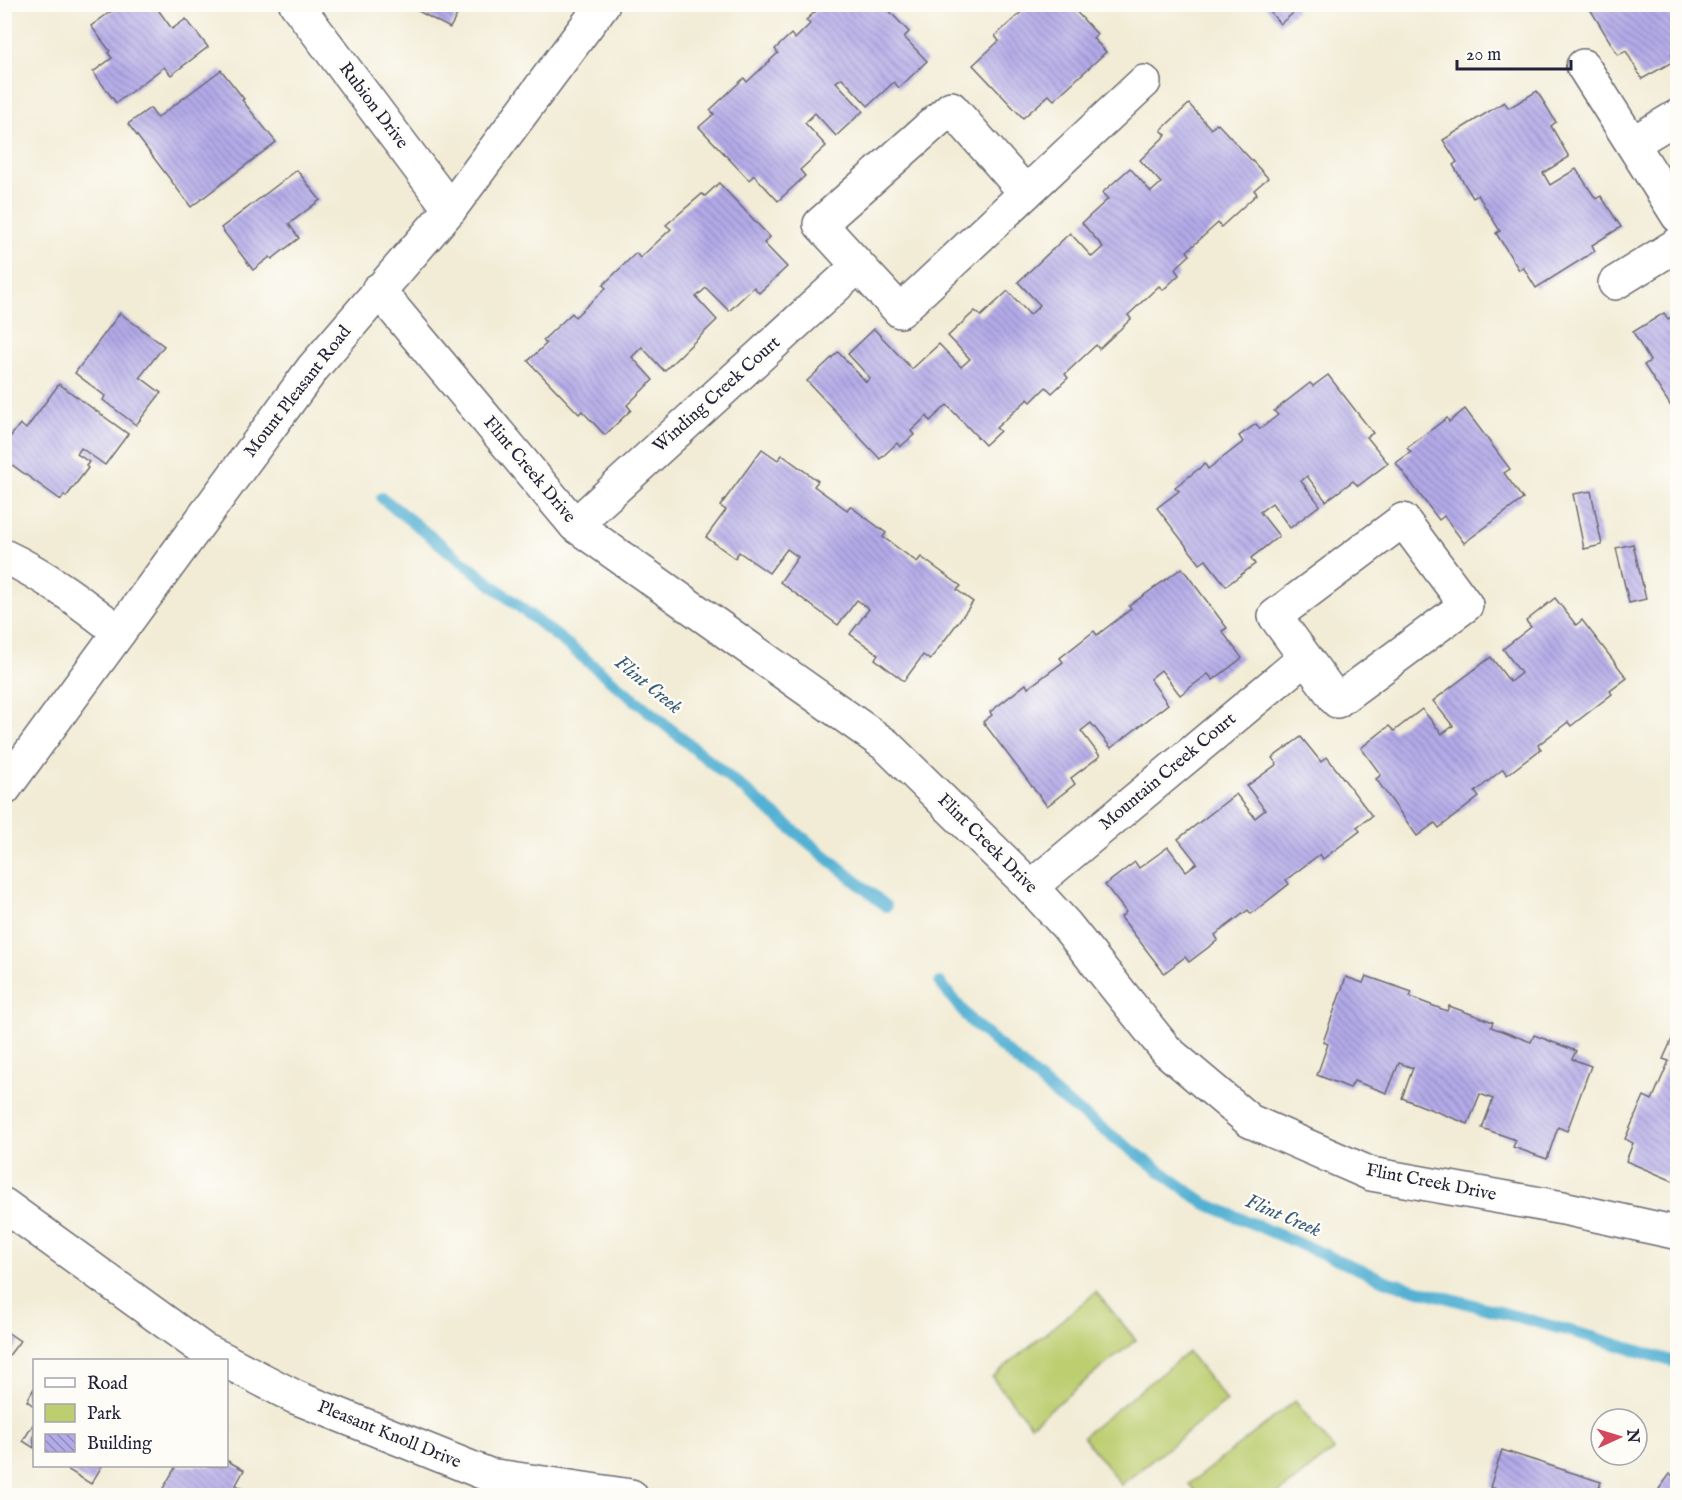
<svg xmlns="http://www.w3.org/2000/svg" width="1682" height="1500" font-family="'IM FELL English',serif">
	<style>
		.green { fill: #bdce71; stroke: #707856; stroke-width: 1.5 }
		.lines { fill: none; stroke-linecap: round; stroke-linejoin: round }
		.stream { stroke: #55b1d3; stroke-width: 12 }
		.building { fill: url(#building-back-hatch) }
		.minor-casing { stroke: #6b6971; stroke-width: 36 }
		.minor { stroke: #fff; stroke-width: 33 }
		.labels { text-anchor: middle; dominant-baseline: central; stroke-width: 5; stroke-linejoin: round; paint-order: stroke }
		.street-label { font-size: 18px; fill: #22223b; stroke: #fdfcf7 }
		.water-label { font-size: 20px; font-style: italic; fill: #365b78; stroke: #fdfcf7 }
	</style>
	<defs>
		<pattern id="building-back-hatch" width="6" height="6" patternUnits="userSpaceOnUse" patternTransform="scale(1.5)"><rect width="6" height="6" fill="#b3aae8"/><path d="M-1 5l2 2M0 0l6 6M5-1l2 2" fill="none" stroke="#918abd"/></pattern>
	</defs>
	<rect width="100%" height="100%" fill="#fdfcf7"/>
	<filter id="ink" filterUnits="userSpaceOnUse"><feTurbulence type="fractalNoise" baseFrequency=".0167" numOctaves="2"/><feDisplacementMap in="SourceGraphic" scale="12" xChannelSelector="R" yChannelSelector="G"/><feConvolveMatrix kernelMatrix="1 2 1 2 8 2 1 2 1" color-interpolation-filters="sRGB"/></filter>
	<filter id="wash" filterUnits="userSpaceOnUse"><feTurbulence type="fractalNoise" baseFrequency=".008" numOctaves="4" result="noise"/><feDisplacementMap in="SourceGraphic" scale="24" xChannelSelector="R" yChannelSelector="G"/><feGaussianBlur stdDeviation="1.35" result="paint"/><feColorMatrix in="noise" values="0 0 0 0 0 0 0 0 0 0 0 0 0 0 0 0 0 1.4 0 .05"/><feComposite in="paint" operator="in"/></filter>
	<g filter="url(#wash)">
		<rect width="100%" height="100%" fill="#f2ecd6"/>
		<g class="green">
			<path d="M 1096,1292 L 1136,1340 L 1031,1425 L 992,1377 Z"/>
			<path d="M 1188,1352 L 1227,1401 L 1121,1485 L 1083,1436 Z"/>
			<path d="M 1295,1401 L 1334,1450 L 1276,1495 L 1198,1495 L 1189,1484 Z"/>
		</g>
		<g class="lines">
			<g class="stream">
				<path d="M 382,498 L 573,649 L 886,906"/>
				<path d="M 940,983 L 971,1021 L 1059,1097 L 1204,1203 L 1389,1282 L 1592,1337 L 1678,1363"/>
			</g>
		</g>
		<g id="blocks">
			<g class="building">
				<path d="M 121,4 L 154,4 L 172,29 L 186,19 L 208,47 L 171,75 L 164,67 L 116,103 L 93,72 L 112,58 L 108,53 L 110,51 L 91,26 Z"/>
				<path d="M 405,4 L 463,4 L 450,28 Z"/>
				<path d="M 824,4 L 883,4 L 909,32 L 904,37 L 927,61 L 899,88 L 894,82 L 868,106 L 842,78 L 836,82 L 863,111 L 836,136 L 815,113 L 805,123 L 826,146 L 800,170 L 805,176 L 778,201 L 754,175 L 749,180 L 699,127 L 714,114 L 710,110 L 744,78 L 747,82 L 778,53 L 775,49 L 791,34 L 795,39 L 810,24 L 806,20 Z"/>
				<path d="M 1264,4 L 1297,4 L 1294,7 L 1297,10 L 1280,24 Z"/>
				<path d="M 1587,4 L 1678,4 L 1678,50 L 1671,54 L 1674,61 L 1642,79 L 1626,51 L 1618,55 Z"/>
				<path d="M 1029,5 L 1070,5 L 1097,34 L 1093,38 L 1106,52 L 1054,100 L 1049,95 L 1023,118 L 973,65 L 999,41 L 995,36 Z"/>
				<path d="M 221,70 L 244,99 L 242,100 L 276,142 L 191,207 L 128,124 L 150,108 L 157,118 Z"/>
				<path d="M 1537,91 L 1556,122 L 1551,126 L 1569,157 L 1543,173 L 1550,185 L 1576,169 L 1596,199 L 1601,196 L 1621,227 L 1592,245 L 1595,251 L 1536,288 L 1523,267 L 1519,270 L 1496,233 L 1500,231 L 1478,195 L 1473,198 L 1453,165 L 1457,162 L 1443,140 L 1504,102 L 1509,108 Z"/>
				<path d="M 1189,104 L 1211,129 L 1217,123 L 1268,178 L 1254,190 L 1257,194 L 1221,227 L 1218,223 L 1187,251 L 1190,255 L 1175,269 L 1179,275 L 1163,290 L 1159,286 L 1128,315 L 1131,319 L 1099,349 L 1096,345 L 1065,374 L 1068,378 L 1052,393 L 1046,387 L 1031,402 L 1028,399 L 996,428 L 1000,431 L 985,445 L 947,405 L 930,421 L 927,416 L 911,431 L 914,435 L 900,447 L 897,443 L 880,459 L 807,381 L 838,352 L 866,382 L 870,378 L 848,354 L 874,329 L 912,369 L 939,344 L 961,367 L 970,359 L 948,336 L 975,311 L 981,316 L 1008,291 L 1030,315 L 1040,305 L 1018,282 L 1070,233 L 1092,257 L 1103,247 L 1082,223 L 1108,199 L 1102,193 L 1130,168 L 1151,192 L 1161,183 L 1140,160 L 1166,135 L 1161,130 Z"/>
				<path d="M 297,170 L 320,200 L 289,224 L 299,238 L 272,259 L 270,257 L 253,270 L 221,228 Z"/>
				<path d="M 719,183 L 770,237 L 764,243 L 787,267 L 759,293 L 754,287 L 729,311 L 706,288 L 696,297 L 717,320 L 664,371 L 642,347 L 632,357 L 653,380 L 627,405 L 631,410 L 605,435 L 582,411 L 579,414 L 528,361 L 546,344 L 543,340 L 572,313 L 575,317 L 606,288 L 603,285 L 636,253 L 640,258 L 671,229 L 666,225 L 702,194 L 705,196 Z"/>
				<path d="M 120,313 L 164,346 L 140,377 L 161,393 L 136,425 L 103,400 L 105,396 L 75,373 Z"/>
				<path d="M 1664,313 L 1668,319 L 1678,313 L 1678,417 L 1644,365 L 1650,361 L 1633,332 Z"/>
				<path d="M 1328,375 L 1373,433 L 1367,437 L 1388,463 L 1358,486 L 1353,481 L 1326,501 L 1307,476 L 1301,481 L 1320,505 L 1290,528 L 1272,503 L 1260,512 L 1279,536 L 1251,558 L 1255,564 L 1226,586 L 1206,560 L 1200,564 L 1157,508 L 1179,491 L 1175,487 L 1205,464 L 1208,469 L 1243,442 L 1239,436 L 1256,424 L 1260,429 L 1278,415 L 1274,411 L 1310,383 L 1313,386 Z"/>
				<path d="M 59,384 L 128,434 L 105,465 L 81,448 L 77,454 L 89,462 L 86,466 L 88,468 L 66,497 L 64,495 L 61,500 L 4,459 L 4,445 L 20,424 L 26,429 Z"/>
				<path d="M 1465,409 L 1510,469 L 1504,473 L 1523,499 L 1464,543 L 1444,516 L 1439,520 L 1396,463 L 1411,452 L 1407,448 L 1447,418 L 1449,422 Z"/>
				<path d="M 762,449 L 778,460 L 782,455 L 818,481 L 814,486 L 847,510 L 850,506 L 886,533 L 883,537 L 917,562 L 921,557 L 961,586 L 957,590 L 973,602 L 930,660 L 923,655 L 904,681 L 875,659 L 878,654 L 850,634 L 869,609 L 857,600 L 838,625 L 780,582 L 798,557 L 787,549 L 769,573 L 739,552 L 735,558 L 706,537 L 726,510 L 720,506 Z"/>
				<path d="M 1591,491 L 1602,545 L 1584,549 L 1573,494 Z"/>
				<path d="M 1633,544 L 1646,599 L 1629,603 L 1616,548 Z"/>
				<path d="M 1182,568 L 1227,628 L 1222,631 L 1242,658 L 1213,680 L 1208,674 L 1180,695 L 1161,670 L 1150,679 L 1168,704 L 1111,748 L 1091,723 L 1081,731 L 1100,756 L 1071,778 L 1075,784 L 1047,806 L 983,722 L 992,715 L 990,712 L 1026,684 L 1028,688 L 1063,662 L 1060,658 L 1094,631 L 1097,635 L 1131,609 L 1129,606 Z"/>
				<path d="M 1555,598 L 1576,625 L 1582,620 L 1627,678 L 1610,691 L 1612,694 L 1571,726 L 1568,722 L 1538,745 L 1541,749 L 1507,775 L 1503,769 L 1475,792 L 1479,797 L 1439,828 L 1435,823 L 1417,836 L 1376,779 L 1381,775 L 1361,748 L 1389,726 L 1394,731 L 1422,709 L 1442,734 L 1453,726 L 1433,701 L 1491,657 L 1510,682 L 1521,673 L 1503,649 L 1531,627 L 1526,621 Z"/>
				<path d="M 1301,737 L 1321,762 L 1327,757 L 1372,816 L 1357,827 L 1360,831 L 1323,859 L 1320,854 L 1286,880 L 1289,884 L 1251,914 L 1248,910 L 1215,935 L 1218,940 L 1189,962 L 1185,957 L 1164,973 L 1121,917 L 1126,912 L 1105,885 L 1135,862 L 1139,868 L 1168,847 L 1186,871 L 1197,863 L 1178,839 L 1236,794 L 1255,818 L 1265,810 L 1247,786 L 1277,764 L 1272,758 Z"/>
				<path d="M 1366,976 L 1412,992 L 1410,997 L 1447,1011 L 1449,1006 L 1493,1022 L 1491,1027 L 1531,1042 L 1534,1035 L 1576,1051 L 1572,1059 L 1591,1066 L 1567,1131 L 1558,1127 L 1547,1159 L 1513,1147 L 1516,1140 L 1482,1128 L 1493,1099 L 1480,1094 L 1468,1124 L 1402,1098 L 1413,1068 L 1399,1063 L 1387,1093 L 1354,1081 L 1350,1088 L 1317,1075 L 1328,1044 L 1323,1042 L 1346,977 L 1363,983 Z"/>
				<path d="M 1678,1026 L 1678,1183 L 1626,1161 L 1633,1143 L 1625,1139 L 1644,1096 L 1652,1100 L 1669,1061 L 1663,1059 Z"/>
				<path d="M 4,1330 L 20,1341 L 4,1362 Z"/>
				<path d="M 34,1388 L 34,1406 L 27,1401 Z"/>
				<path d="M 34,1423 L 34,1448 L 23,1441 Z"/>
				<path d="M 1502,1450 L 1601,1482 L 1597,1493 L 1602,1496 L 1517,1496 L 1490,1487 Z"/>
				<path d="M 226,1460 L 244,1470 L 236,1485 L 246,1491 L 244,1496 L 159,1496 L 176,1466 L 226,1466 Z"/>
				<path d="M 62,1466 L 102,1466 L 91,1484 Z"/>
				<path d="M 1670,1474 L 1678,1479 L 1678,1490 L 1673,1496 L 1669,1496 L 1659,1489 Z"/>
			</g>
		</g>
	</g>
	<g filter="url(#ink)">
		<use href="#blocks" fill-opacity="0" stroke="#6b6971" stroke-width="1.5"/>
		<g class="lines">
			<g class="minor-casing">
				<g id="minor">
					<path d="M 296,4 L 450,209"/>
					<path d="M 1583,66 L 1678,216"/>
					<path d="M 1633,143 L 1678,116"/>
					<path d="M 1026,193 L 951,108 L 820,224 L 900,311 L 1144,82"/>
					<path d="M 1615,283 L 1678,244"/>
					<path d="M 378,290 L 575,525 L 886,745 L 1031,887 L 1066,925 L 1167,1051 L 1250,1121 L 1371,1174 L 1563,1208 L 1678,1233"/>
					<path d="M 1403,520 L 1466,605 L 1337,701 L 1275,616 Z"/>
					<path d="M 575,525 L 858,266"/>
					<path d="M 4,556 C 47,576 83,604 119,632"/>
					<path d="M 4,789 L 313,368 L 450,209 L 603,4"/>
					<path d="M 1031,887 L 1305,658"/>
					<path d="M 4,1205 L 204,1350 L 225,1360"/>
					<path d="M 226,1361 L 295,1397 L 489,1475 L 631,1496"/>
				</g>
			</g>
			<use href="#minor" class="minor"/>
		</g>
	</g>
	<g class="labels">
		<g class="street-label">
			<text transform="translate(373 106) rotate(53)">Rubion Drive</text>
			<text transform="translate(298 392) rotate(-52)">Mount Pleasant Road</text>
			<text transform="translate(717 395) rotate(-42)">Winding Creek Court</text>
			<text transform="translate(529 470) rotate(50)">Flint Creek Drive</text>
			<text transform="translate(1168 772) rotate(-40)">Mountain Creek Court</text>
			<text transform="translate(987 844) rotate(45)">Flint Creek Drive</text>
			<text transform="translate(1431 1183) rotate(11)">Flint Creek Drive</text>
			<text transform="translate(389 1435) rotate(22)">Pleasant Knoll Drive</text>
		</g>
		<g class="water-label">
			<text transform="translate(648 685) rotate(39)">Flint Creek</text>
			<text transform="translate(1283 1216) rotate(23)">Flint Creek</text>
		</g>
	</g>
	<rect width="1682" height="1500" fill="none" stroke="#fdfcf7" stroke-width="24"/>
	<rect x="33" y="1359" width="195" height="108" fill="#fdfcf7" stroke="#a5a5ac" stroke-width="1.5"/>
	<rect x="45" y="1378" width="30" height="9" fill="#ffffff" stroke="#a5a5ac" stroke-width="1.5"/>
	<text x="87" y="1389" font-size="18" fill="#22223b">Road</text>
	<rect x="45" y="1404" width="30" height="18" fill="#bdce71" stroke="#a5a5ac" stroke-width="1.5"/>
	<text x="87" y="1419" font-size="18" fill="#22223b">Park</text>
	<rect x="45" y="1434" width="30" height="18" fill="url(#building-back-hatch)" stroke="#a5a5ac" stroke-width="1.5"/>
	<text x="87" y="1449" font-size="18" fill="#22223b">Building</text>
	<g transform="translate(1619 1437) rotate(86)"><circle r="28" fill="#fdfcf7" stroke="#a5a5ac" stroke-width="1.5"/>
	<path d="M0-4.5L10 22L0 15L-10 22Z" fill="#d1495b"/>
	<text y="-9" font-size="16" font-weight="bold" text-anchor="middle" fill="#22223b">N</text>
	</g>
	<path d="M1457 60v9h114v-9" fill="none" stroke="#22223b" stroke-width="3"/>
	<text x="1466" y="60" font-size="18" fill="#22223b" stroke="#fdfcf7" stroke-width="4.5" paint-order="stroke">20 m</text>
</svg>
